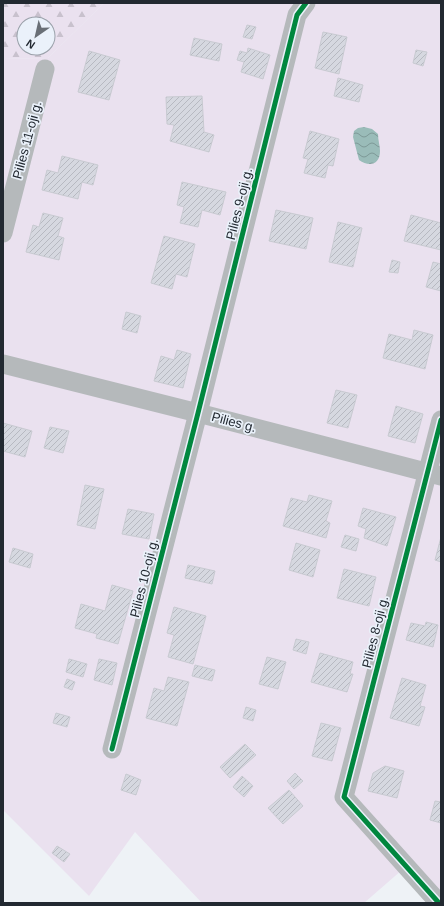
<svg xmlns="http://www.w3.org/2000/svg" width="444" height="906" font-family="Helvetica,sans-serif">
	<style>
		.forest { fill: url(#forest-firs); fill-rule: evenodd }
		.garden { fill: #eae1ef }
		.water { fill: url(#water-waves) }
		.building { fill: url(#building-hatch); stroke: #c8cad1 }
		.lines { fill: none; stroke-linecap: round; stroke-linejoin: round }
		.minor { stroke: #b5b9bb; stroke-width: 19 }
		.cycleway-casing { stroke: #eaf1fa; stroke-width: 8 }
		.cycleway { stroke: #00873e; stroke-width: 5 }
		.labels { text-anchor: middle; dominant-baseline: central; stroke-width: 3.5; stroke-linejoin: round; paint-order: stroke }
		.street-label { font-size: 13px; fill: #222931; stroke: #eaf1fa }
	</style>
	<defs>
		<pattern id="forest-firs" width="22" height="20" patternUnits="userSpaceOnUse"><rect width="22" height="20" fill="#eae1ef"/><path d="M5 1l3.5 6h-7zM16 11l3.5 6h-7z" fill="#c8c1cd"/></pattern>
		<pattern id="water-waves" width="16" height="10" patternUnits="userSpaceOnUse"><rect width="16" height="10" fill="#9abcb9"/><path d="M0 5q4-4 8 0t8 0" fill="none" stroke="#7d9997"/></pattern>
		<pattern id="building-hatch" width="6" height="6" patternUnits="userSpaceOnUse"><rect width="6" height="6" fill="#d6d8e0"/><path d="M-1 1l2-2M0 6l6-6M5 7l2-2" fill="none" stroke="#b7b9c1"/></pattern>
	</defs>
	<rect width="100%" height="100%" fill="#eef2f6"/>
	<path class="forest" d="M 3,3 L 104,3 L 48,58 L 3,59 ZM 24,24 L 48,24 L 48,48 L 24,48 Z"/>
	<path class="garden" d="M 104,3 L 441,3 L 441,898 L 410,863 L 364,903 L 202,903 L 135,832 L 89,896 L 3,810 L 3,59 L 48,58 Z"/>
	<path class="water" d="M 364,127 L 372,129 L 378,134 C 378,140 380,146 380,151 C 380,165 369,167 359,160 L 353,137 L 354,131 L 358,128 Z"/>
	<g class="building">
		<path d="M 247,25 L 256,27 L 252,39 L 243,37 Z"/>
		<path d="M 323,32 L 347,37 L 339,74 L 315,68 Z"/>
		<path d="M 194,38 L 222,44 L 219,61 L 190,55 Z"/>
		<path d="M 248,48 L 270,55 L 263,79 L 241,72 L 244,62 L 237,60 L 240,51 L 247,53 Z"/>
		<path d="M 416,50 L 427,52 L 423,66 L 413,63 Z"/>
		<path d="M 89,51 L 120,60 L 109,100 L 78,92 Z"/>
		<path d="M 338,78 L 363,85 L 359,102 L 334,96 Z"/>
		<path d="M 202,96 L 204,132 L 214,135 L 209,152 L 170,141 L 174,125 L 167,124 L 166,97 Z"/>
		<path d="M 310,131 L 339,139 L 333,166 L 328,165 L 325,178 L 304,173 L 308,159 L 303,158 Z"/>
		<path d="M 62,156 L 98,165 L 93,185 L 82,182 L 78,199 L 42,190 L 47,170 L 58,173 Z"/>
		<path d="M 182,182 L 226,192 L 220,215 L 202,210 L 198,227 L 180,223 L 184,207 L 177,205 Z"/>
		<path d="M 276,210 L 313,218 L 306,249 L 269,241 Z"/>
		<path d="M 43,213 L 63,218 L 58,236 L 64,238 L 59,260 L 26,252 L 33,225 L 39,227 Z"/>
		<path d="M 411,215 L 441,223 L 441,250 L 404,241 Z"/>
		<path d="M 338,222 L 362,228 L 353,267 L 329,262 Z"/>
		<path d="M 164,236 L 195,244 L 187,277 L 176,274 L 172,289 L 151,283 Z"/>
		<path d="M 392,260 L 400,262 L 398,273 L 389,272 Z"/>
		<path d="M 433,262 L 441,264 L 441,291 L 426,287 Z"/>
		<path d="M 126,312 L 141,316 L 137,333 L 122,329 Z"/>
		<path d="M 414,330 L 433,335 L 425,369 L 383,358 L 389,334 L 412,340 Z"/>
		<path d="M 177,350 L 191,354 L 183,388 L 154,381 L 161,356 L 174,360 Z"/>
		<path d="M 336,390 L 357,395 L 348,428 L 327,423 Z"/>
		<path d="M 396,406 L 423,414 L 415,443 L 388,436 Z"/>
		<path d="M 3,423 L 32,431 L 25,457 L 3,451 Z"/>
		<path d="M 50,427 L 69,431 L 63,453 L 44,448 Z"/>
		<path d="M 85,485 L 104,489 L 95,529 L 77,525 Z"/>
		<path d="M 309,495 L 332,501 L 326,521 L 330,523 L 326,538 L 283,526 L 291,498 L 307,502 Z"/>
		<path d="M 363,508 L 396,517 L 387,546 L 364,538 L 366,529 L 358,526 Z"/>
		<path d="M 128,509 L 154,514 L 149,539 L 122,534 Z"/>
		<path d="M 345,535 L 359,539 L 356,551 L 341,547 Z"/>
		<path d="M 441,537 L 441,562 L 435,560 Z"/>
		<path d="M 296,543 L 320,550 L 313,577 L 289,570 Z"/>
		<path d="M 13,548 L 33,554 L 30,568 L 9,562 Z"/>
		<path d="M 188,565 L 215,571 L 212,584 L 185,578 Z"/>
		<path d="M 344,569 L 376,577 L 369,606 L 337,598 Z"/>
		<path d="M 112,585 L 133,591 L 118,644 L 96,638 L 97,634 L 75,628 L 81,604 L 105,611 Z"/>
		<path d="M 174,607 L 206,616 L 193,664 L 168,657 L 174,635 L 167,633 Z"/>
		<path d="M 426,622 L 438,625 L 433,647 L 406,640 L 411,623 L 425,626 Z"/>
		<path d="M 296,639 L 309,642 L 306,654 L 293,650 Z"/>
		<path d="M 320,653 L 353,662 L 350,674 L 353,674 L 347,692 L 311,682 Z"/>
		<path d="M 267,657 L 286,662 L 278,689 L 259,684 Z"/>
		<path d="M 69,659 L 87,664 L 83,677 L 66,672 Z"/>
		<path d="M 99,659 L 117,663 L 112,685 L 94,680 Z"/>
		<path d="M 195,665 L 215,670 L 212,681 L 192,676 Z"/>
		<path d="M 168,677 L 189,682 L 177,726 L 146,718 L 154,688 L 164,691 Z"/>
		<path d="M 402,678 L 426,685 L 420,706 L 425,707 L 419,726 L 390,718 Z"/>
		<path d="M 67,679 L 75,682 L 72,690 L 64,687 Z"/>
		<path d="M 246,707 L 256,710 L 253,721 L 243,718 Z"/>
		<path d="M 56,713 L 70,717 L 67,727 L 53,723 Z"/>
		<path d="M 321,723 L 341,728 L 332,761 L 312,756 Z"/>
		<path d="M 245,744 L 256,755 L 230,778 L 220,767 Z"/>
		<path d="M 385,766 L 404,771 L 397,798 L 368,791 L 373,773 Z"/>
		<path d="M 295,773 L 303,781 L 294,789 L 287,781 Z"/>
		<path d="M 126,774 L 141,780 L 136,795 L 121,790 Z"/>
		<path d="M 242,776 L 253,786 L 244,797 L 233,787 Z"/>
		<path d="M 289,790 L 303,806 L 283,824 L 268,808 Z"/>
		<path d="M 435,801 L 441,802 L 441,823 L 430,820 Z"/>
		<path d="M 57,846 L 70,854 L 64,862 L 52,853 Z"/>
	</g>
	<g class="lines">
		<g class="minor">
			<path d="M 3,233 L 45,69"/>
			<path d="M 3,364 L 198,413 L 441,476"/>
			<path d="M 112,749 L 198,413 L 297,15 L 306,3"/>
			<path d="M 439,903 L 344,797 L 441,420"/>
		</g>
		<g class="cycleway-casing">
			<g id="cycleway">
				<path d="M 112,749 L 198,413 L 297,15 L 306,3"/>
				<path d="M 439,903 L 344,797 L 441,420"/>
			</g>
		</g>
		<use href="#cycleway" class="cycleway"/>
	</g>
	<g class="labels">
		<g class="street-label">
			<text transform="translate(27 140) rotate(-75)">Pilies 11-oji g.</text>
			<text transform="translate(239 204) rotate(-76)">Pilies 9-oji g.</text>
			<text transform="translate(234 422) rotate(15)">Pilies g.</text>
			<text transform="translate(144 578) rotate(-76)">Pilies 10-oji g.</text>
			<text transform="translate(375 632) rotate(-76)">Pilies 8-oji g.</text>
		</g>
	</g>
	<rect width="444" height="906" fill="none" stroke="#222931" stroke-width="8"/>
	<g transform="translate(36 36) rotate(214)"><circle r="19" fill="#eaf1fa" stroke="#9aa1aa"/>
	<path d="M0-3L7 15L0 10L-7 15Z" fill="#696f76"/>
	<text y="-6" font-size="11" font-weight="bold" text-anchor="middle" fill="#222931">N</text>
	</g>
</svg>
